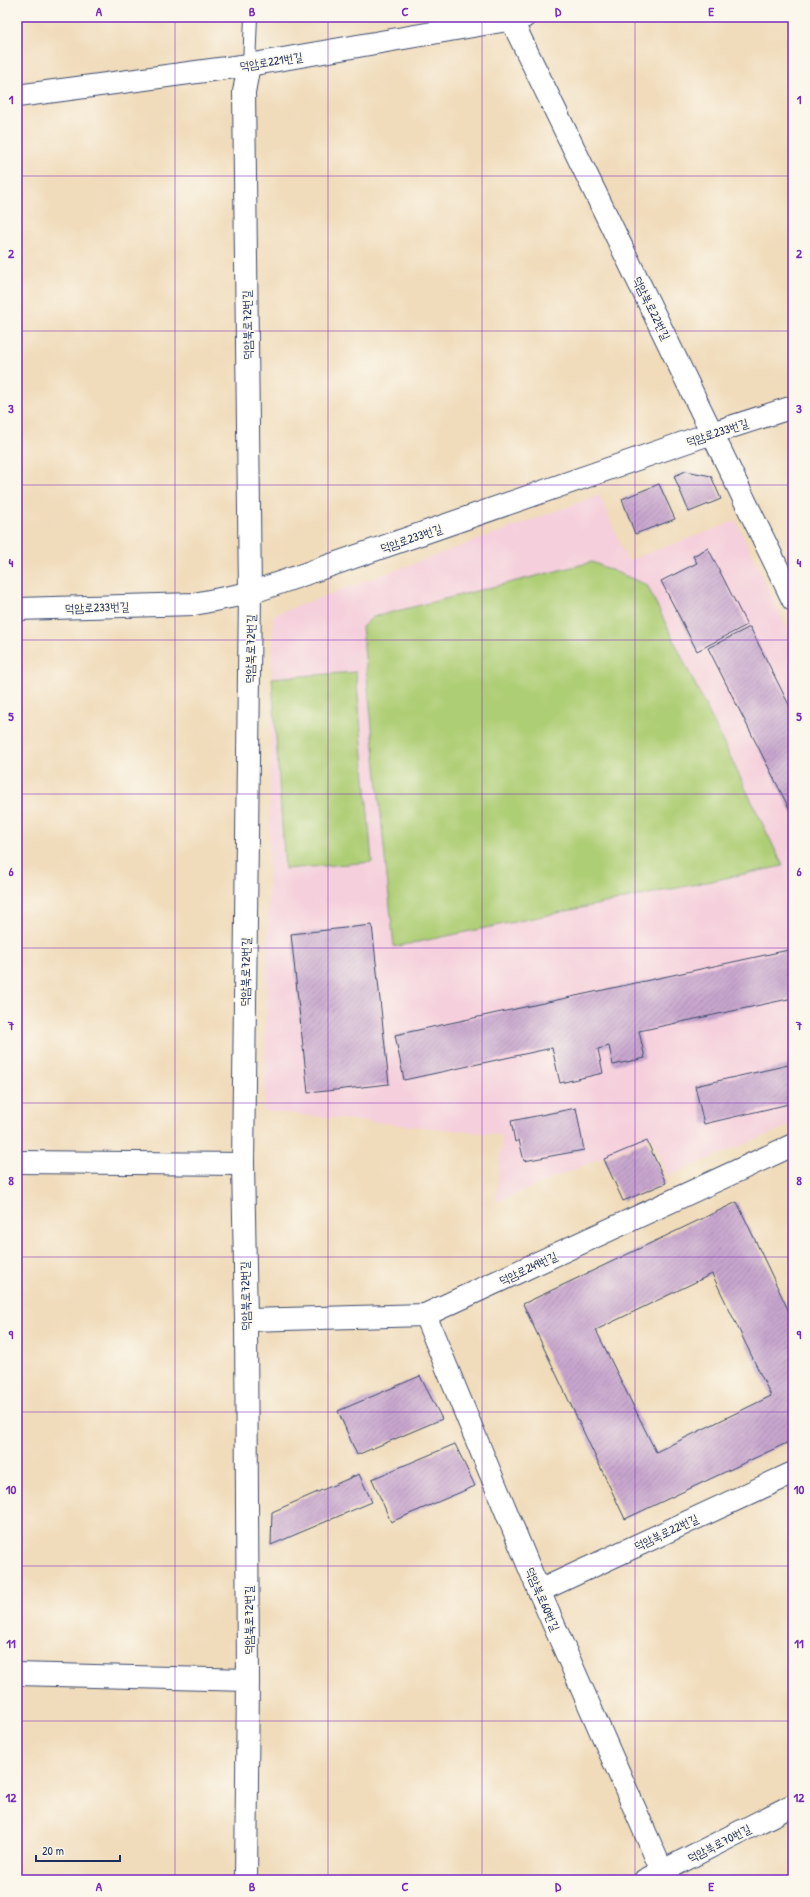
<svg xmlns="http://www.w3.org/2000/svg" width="810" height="1897" font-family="'Patrick Hand','Poor Story',sans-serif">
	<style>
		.built { fill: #f5cfdc }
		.pitch { fill: #aece75; stroke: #647e6a }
		.building { fill: url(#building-hatch); fill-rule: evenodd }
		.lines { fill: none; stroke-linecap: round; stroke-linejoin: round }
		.lane-casing { stroke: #3b496c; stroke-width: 14 }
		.street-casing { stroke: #3b496c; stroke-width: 24 }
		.lane { stroke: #fff; stroke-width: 12 }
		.street { stroke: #fff; stroke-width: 22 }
		.grid { fill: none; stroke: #7b2cbf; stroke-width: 1; stroke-opacity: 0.55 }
		.labels { text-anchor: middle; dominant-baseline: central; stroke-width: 3; stroke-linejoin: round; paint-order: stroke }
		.street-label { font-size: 12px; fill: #1b2f5e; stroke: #fbf7ec }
		.neatline { fill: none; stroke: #7b2cbf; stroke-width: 1.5 }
		.grid-label { font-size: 13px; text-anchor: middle; font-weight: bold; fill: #7b2cbf }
	</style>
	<defs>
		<pattern id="building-hatch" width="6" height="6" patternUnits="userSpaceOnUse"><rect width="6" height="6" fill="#c8a6ce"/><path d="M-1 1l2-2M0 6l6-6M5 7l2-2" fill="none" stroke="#a288aa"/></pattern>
	</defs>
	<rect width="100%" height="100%" fill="#fbf7ec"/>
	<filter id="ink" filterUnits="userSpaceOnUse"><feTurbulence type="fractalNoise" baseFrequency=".025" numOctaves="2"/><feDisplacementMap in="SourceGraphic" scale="8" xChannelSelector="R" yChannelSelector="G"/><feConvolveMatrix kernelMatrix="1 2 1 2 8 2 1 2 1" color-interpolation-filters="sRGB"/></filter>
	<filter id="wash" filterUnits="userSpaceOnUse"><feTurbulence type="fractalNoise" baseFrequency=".012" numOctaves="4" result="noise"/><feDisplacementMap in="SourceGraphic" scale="16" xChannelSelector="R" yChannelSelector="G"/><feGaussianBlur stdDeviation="0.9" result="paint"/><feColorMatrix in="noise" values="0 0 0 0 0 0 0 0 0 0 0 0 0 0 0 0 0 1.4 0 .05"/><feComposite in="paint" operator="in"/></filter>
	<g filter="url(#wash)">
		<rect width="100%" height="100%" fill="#f0dbba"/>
		<path class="built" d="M 600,495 L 627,561 L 736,521 L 793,641 L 793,1124 L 668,1176 L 652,1137 L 496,1202 L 502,1135 L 264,1111 L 273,615 Z"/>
		<g class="pitch">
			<path d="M 592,562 L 647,585 L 783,866 L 394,947 L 362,627 L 373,617 Z"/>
			<path d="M 356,672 L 372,862 L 285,869 L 272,678 Z"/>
		</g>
		<g id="blocks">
			<g class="building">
				<path d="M 686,471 L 711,476 L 721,499 L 689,512 L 674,476 Z"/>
				<path d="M 659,484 L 675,519 L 635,534 L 622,499 Z"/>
				<path d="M 708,548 L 747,625 L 697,651 L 661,581 L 697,563 L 693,556 Z"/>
				<path d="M 750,627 L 793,713 L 793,816 L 708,648 Z"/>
				<path d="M 372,925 L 389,1084 L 308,1093 L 291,934 Z"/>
				<path d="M 793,949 L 793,998 L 639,1031 L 645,1058 L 613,1065 L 609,1046 L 598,1049 L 603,1073 L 560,1083 L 552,1048 L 404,1080 L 395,1035 Z"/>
				<path d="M 793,1064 L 793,1103 L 704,1124 L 695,1086 Z"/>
				<path d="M 576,1108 L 584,1150 L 524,1161 L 519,1140 L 515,1142 L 511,1121 Z"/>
				<path d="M 647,1141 L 666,1183 L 623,1201 L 604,1159 Z"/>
				<path d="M 737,1202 L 793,1320 L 793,1440 L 625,1519 L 523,1304 ZM 712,1274 L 771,1396 L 656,1452 L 596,1330 Z"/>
				<path d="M 420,1376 L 442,1419 L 357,1455 L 338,1411 Z"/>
				<path d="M 455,1444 L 475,1486 L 391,1522 L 372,1479 Z"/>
				<path d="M 359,1474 L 372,1502 L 271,1545 L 272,1512 Z"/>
			</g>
		</g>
	</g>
	<g filter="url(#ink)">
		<use href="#blocks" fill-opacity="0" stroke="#3b496c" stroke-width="1"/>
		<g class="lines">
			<g class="lane-casing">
				<path id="lane" d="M 249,65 L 251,17"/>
			</g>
			<g class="street-casing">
				<g id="street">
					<path d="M 510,17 L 793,600"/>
					<path d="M 17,96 L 249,65 L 524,17"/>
					<path d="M 17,609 L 194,604 L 250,593 L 712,433 L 793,407"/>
					<path d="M 17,1162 L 243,1164"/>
					<path d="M 425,1315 L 539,1591 L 666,1880"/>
					<path d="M 246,1320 L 425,1315 L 793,1145"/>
					<path d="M 539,1591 L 793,1473"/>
					<path d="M 17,1674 L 248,1680"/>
					<path d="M 246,1880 L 248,1680 L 246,1320 L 243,1164 L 250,593 L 244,92 L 249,65"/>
					<path d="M 645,1880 L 793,1805"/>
				</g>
			</g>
			<use href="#lane" class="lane"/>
			<use href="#street" class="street"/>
		</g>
	</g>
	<path class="grid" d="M 175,17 L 175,1880M 328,17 L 328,1880M 482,17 L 482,1880M 635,17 L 635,1880M 17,176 L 793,176M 17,331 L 793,331M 17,485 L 793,485M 17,640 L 793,640M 17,794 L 793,794M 17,948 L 793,948M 17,1103 L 793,1103M 17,1257 L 793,1257M 17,1412 L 793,1412M 17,1566 L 793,1566M 17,1721 L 793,1721"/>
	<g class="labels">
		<g class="street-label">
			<text transform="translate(271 61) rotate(-9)">덕암로221번길</text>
			<text transform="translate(652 308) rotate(64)">덕암북로22번길</text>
			<text transform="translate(247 325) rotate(-91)">덕암북로72번길</text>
			<text transform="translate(717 432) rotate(-18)">덕암로233번길</text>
			<text transform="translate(411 538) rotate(-19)">덕암로233번길</text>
			<text transform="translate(97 607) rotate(-2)">덕암로233번길</text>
			<text transform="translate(250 649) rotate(-89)">덕암북로72번길</text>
			<text transform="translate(245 972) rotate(-89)">덕암북로72번길</text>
			<text transform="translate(528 1268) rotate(-25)">덕암로249번길</text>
			<text transform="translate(245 1296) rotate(-91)">덕암북로72번길</text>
			<text transform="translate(666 1532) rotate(-25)">덕암북로22번길</text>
			<text transform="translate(543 1599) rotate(67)">덕암북로60번길</text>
			<text transform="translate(248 1620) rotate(-90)">덕암북로72번길</text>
			<text transform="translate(719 1843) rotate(-27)">덕암북로70번길</text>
		</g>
	</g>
	<rect width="810" height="1897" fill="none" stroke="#fbf7ec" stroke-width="44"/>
	<path d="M36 1855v6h84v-6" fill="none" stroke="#1b2f5e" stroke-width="2"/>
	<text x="42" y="1855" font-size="12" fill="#1b2f5e" stroke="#fbf7ec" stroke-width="3" paint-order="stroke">20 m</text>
	<rect x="22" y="22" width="766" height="1853" class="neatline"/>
	<g class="grid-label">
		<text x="99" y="16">A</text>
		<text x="252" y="16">B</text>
		<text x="405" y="16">C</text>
		<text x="558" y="16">D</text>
		<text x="711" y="16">E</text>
		<text x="11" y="104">1</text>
		<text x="799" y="104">1</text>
		<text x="11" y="258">2</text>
		<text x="799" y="258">2</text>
		<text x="11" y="413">3</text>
		<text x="799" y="413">3</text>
		<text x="11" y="567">4</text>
		<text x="799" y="567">4</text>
		<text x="11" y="721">5</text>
		<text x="799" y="721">5</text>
		<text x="11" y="876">6</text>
		<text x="799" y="876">6</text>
		<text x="11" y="1030">7</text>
		<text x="799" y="1030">7</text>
		<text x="11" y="1185">8</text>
		<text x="799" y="1185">8</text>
		<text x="11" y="1339">9</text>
		<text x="799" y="1339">9</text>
		<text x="11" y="1494">10</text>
		<text x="799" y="1494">10</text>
		<text x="11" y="1648">11</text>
		<text x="799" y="1648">11</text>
		<text x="11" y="1802">12</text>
		<text x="799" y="1802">12</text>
		<text x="99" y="1891">A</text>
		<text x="252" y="1891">B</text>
		<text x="405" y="1891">C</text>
		<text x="558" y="1891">D</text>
		<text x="711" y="1891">E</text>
	</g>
</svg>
